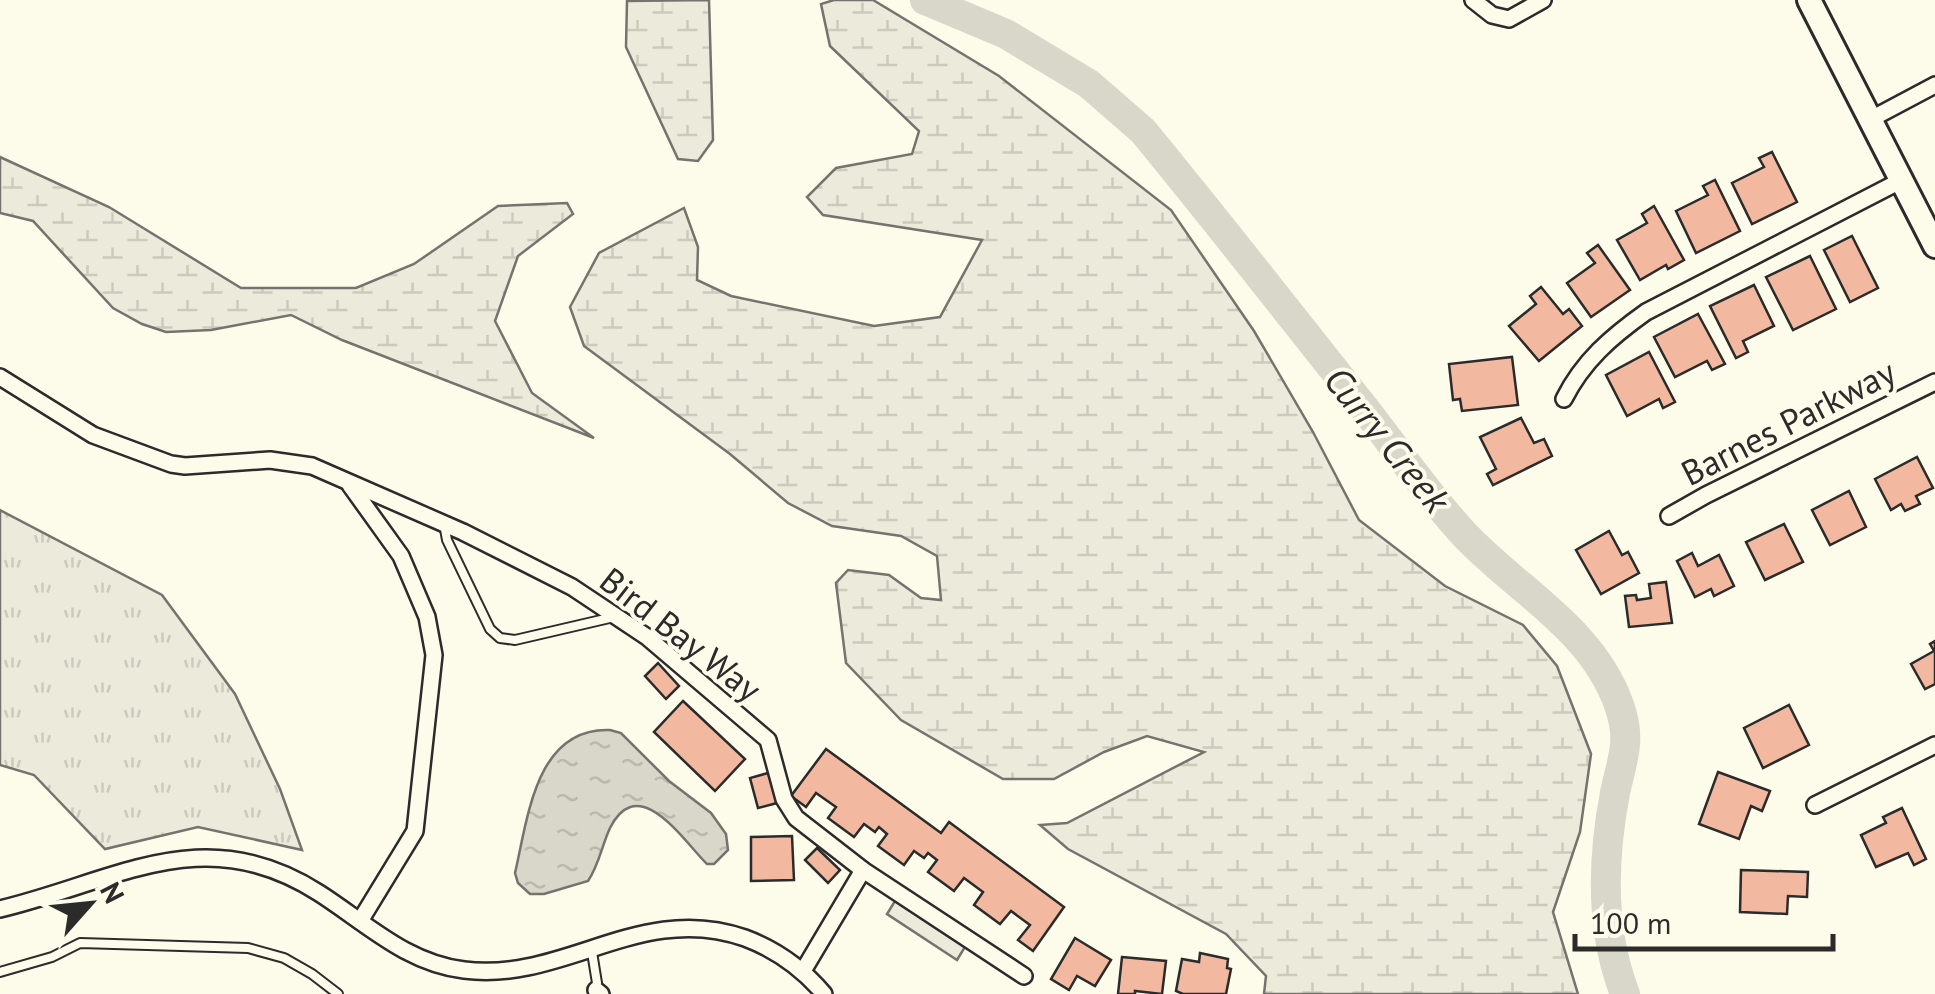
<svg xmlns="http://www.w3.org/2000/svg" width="1935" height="994" font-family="'PT Sans',sans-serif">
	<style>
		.grass { fill: url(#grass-tufts); stroke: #74746e; stroke-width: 2.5 }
		.wetland { fill: url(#wetland-marsh); stroke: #74746e; stroke-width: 2.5 }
		.parking { fill: #eceadb; stroke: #74746e; stroke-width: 2.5 }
		.water { fill: url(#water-ripples); stroke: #74746e; stroke-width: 2.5 }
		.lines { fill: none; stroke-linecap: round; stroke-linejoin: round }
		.river { stroke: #d8d7c9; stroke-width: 30 }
		.building { fill: #f2b8a0; stroke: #2b2b2b; stroke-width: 2.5 }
		.lane-casing { stroke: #2b2b2b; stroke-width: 12 }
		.street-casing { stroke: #2b2b2b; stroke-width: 20 }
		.secondary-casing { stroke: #2b2b2b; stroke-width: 28 }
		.lane { stroke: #fdfbea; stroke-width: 8 }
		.street { stroke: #fdfbea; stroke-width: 15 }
		.secondary { stroke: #fdfbea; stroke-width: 22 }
		.labels { text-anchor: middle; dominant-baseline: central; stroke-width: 8; stroke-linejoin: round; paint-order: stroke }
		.street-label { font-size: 35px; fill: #2b2b2b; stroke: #fdfbea }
		.water-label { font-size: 38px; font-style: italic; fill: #2b2b2b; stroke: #fdfbea }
	</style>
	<defs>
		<pattern id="grass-tufts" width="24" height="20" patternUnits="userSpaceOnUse" patternTransform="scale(2.5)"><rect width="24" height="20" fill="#ecebdb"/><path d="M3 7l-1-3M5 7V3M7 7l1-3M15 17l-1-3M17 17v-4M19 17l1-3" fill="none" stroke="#cbcabc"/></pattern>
		<pattern id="wetland-marsh" width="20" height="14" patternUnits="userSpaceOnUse" patternTransform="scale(2.5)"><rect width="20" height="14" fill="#ecebdb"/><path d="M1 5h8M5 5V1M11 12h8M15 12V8" fill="none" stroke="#cbcabc"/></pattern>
		<pattern id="water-ripples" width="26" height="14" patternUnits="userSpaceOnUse" patternTransform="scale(2.5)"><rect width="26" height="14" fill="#d8d7c9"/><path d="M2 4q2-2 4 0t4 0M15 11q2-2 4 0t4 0" fill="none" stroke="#bab9ad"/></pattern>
	</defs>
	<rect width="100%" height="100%" fill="#fdfbea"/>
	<path class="grass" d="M 0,510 L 162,595 L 235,694 L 280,789 L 302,850 L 198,827 L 105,849 L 34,775 L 0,765 Z"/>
	<g class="wetland">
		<path d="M 709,0 L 713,140 L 698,161 L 678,159 L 626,47 L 627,1 Z"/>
		<path d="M 834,0 L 873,0 L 999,76 L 1171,210 L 1254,331 L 1313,432 L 1359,520 L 1445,586 L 1523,625 L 1557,666 L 1591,754 L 1580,832 L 1553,912 L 1578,994 L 1264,994 L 1266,976 L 1226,934 L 1068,849 L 1040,825 L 1067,823 L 1204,752 L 1147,736 L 1104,752 L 1054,779 L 1003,779 L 901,720 L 846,663 L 836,583 L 848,570 L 889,575 L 921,598 L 941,600 L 937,556 L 901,536 L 832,526 L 788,503 L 730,454 L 584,346 L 570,307 L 599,253 L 684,208 L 698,247 L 697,280 L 731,296 L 874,326 L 940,317 L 982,240 L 823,215 L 807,197 L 836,168 L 912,154 L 919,131 L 830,46 L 821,4 Z"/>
		<path d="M 0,157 L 109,207 L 241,288 L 356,288 L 414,264 L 498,206 L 567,203 L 573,214 L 518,256 L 495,321 L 532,393 L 594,438 L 342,340 L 291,315 L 211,330 L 166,332 L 142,324 L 113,308 L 33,221 L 0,213 Z"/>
	</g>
	<path class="parking" d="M 895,901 L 965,947 L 957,960 L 887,914 Z"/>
	<path class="water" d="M 610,730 L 621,733 L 669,781 L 711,813 L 726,834 L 728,850 L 714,864 L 707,864 C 685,843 639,770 610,828 C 602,845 599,865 588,881 L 544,894 L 530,894 L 518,883 L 515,873 C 528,817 536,727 610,730 Z"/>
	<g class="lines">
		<path class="river" d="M 925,0 L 1006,34 L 1089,84 L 1143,131 C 1218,222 1291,316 1365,409 C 1397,450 1428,495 1463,533 C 1516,590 1592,628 1619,705 C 1632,741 1622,759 1615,793 C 1602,861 1600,930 1625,994"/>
	</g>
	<g class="building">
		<path d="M 1772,152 L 1797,202 L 1752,224 L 1732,183 L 1764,167 L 1759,158 Z"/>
		<path d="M 1715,180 L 1740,231 L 1696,253 L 1676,211 L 1708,195 L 1703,186 Z"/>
		<path d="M 1654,206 L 1684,260 L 1668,269 L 1666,265 L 1640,280 L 1617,240 L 1647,223 L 1642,214 Z"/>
		<path d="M 1852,236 L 1878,288 L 1850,302 L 1824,250 Z"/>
		<path d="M 1598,245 L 1630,290 L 1591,317 L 1567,283 L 1595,263 L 1587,253 Z"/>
		<path d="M 1810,256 L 1836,309 L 1793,330 L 1766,277 Z"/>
		<path d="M 1754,285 L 1774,326 L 1743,341 L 1748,352 L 1736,358 L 1710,306 Z"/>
		<path d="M 1541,287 L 1563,314 L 1569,309 L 1582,326 L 1539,361 L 1509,326 L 1536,304 L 1530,296 Z"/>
		<path d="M 1698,314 L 1725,364 L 1712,370 L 1707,361 L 1675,377 L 1654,337 Z"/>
		<path d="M 1649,352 L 1675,402 L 1663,408 L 1659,399 L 1627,416 L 1606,375 Z"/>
		<path d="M 1512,357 L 1518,405 L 1462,411 L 1460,399 L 1453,400 L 1449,364 Z"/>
		<path d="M 1521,418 L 1534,443 L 1544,439 L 1552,456 L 1493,485 L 1487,474 L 1496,469 L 1480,437 Z"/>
		<path d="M 1917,457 L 1933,488 L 1916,496 L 1920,504 L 1905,511 L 1901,504 L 1891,510 L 1875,479 Z"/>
		<path d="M 1849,491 L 1866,527 L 1830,545 L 1812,510 Z"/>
		<path d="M 1784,524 L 1803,562 L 1765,580 L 1746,542 Z"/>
		<path d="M 1609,531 L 1622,555 L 1628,552 L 1639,573 L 1601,594 L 1576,550 Z"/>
		<path d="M 1692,553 L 1698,566 L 1719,555 L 1734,586 L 1714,596 L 1711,589 L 1695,597 L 1677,561 Z"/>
		<path d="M 1666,582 L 1672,623 L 1629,627 L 1625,596 L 1636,595 L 1637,600 L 1651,598 L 1649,584 Z"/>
		<path d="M 1935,641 L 1935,684 L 1925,689 L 1911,664 L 1934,651 L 1930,644 Z"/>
		<path d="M 658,663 L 679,686 L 666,699 L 645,676 Z"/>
		<path d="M 683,701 L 745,759 L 715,791 L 654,732 Z"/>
		<path d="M 1789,705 L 1809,745 L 1763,768 L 1744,728 Z"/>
		<path d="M 826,749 L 941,833 L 949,822 L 1064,907 L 1033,951 L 1018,940 L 1030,925 L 1011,911 L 1000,924 L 974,905 L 983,892 L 964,878 L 954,891 L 928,872 L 937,860 L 928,853 L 924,858 L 914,851 L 904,865 L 878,846 L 887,834 L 879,827 L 875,832 L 864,824 L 854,837 L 828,818 L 836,807 L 816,793 L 806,807 L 791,796 Z"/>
		<path d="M 1718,772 L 1770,791 L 1762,811 L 1751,806 L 1739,839 L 1699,824 Z"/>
		<path d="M 768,773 L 777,803 L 758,808 L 750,778 Z"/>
		<path d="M 1902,808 L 1926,859 L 1914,865 L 1908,853 L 1876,867 L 1861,835 L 1886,823 L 1883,817 Z"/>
		<path d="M 792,836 L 794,880 L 751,881 L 751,837 Z"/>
		<path d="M 817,848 L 840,870 L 828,883 L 805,860 Z"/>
		<path d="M 1741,870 L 1808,872 L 1807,897 L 1788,896 L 1787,914 L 1740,912 Z"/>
		<path d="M 1075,938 L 1111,960 L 1095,986 L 1077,976 L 1069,990 L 1051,979 Z"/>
		<path d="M 1200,953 L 1228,959 L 1227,968 L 1231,969 L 1226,994 L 1183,994 L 1176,991 L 1182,959 L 1199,962 Z"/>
		<path d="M 1122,957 L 1166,961 L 1162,994 L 1135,991 L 1135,994 L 1118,994 Z"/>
	</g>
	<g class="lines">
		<g class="lane-casing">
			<g id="lane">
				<path d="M 444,524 L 447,540 L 490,629 L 500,638 L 515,640 L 614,617"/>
				<path d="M 591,946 L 597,983 L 595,991"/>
				<path d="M 0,972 L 52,957 L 80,943 L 248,948 L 284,958 L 312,974 L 338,994"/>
			</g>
		</g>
		<g class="street-casing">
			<g id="street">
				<path d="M 1473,0 L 1492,15 L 1509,19 L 1543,0"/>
				<path d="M 1871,119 L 1935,85"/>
				<path d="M 0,377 L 93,435 L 171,464 L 185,466 L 270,460 L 312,466 L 463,532 L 572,587 L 647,637 L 768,740 L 784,799 L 796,818 L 863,870 L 1024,976"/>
				<path d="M 1564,399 C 1583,361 1611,337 1646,312 L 1902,180"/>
				<path d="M 350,485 L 401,556 L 427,617 L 434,655 L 415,831 L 360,921"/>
				<path d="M 1669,516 L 1706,495 L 1935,382"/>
				<path d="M 1815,805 L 1935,745"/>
				<path d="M 0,909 C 117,881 204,819 319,893 C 366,923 406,963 464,970 C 564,983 641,901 745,938 C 777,950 802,968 824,994"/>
				<path d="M 803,971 L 863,870"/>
				<path d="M 596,990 L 601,994"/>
			</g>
		</g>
		<g class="secondary-casing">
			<path id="secondary" d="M 1809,0 L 1935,246"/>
		</g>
		<use href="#lane" class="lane"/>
		<use href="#street" class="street"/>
		<use href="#secondary" class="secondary"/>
	</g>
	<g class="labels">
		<g class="street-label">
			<text transform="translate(1788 422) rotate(-27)">Barnes Parkway</text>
			<text transform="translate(681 634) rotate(38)">Bird Bay Way</text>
		</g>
		<g class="water-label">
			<text transform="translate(1388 439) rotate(51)">Curry Creek</text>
		</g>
	</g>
	<g transform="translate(90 904) rotate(63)" stroke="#fdfbea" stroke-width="8" paint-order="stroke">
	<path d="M0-8L18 38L0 25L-18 38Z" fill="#2b2b2b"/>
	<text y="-15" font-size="28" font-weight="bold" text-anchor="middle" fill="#2b2b2b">N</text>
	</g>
	<path d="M1575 934v15h258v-15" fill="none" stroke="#2b2b2b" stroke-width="5"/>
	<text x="1590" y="934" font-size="30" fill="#2b2b2b" stroke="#fdfbea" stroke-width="8" paint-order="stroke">100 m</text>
</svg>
